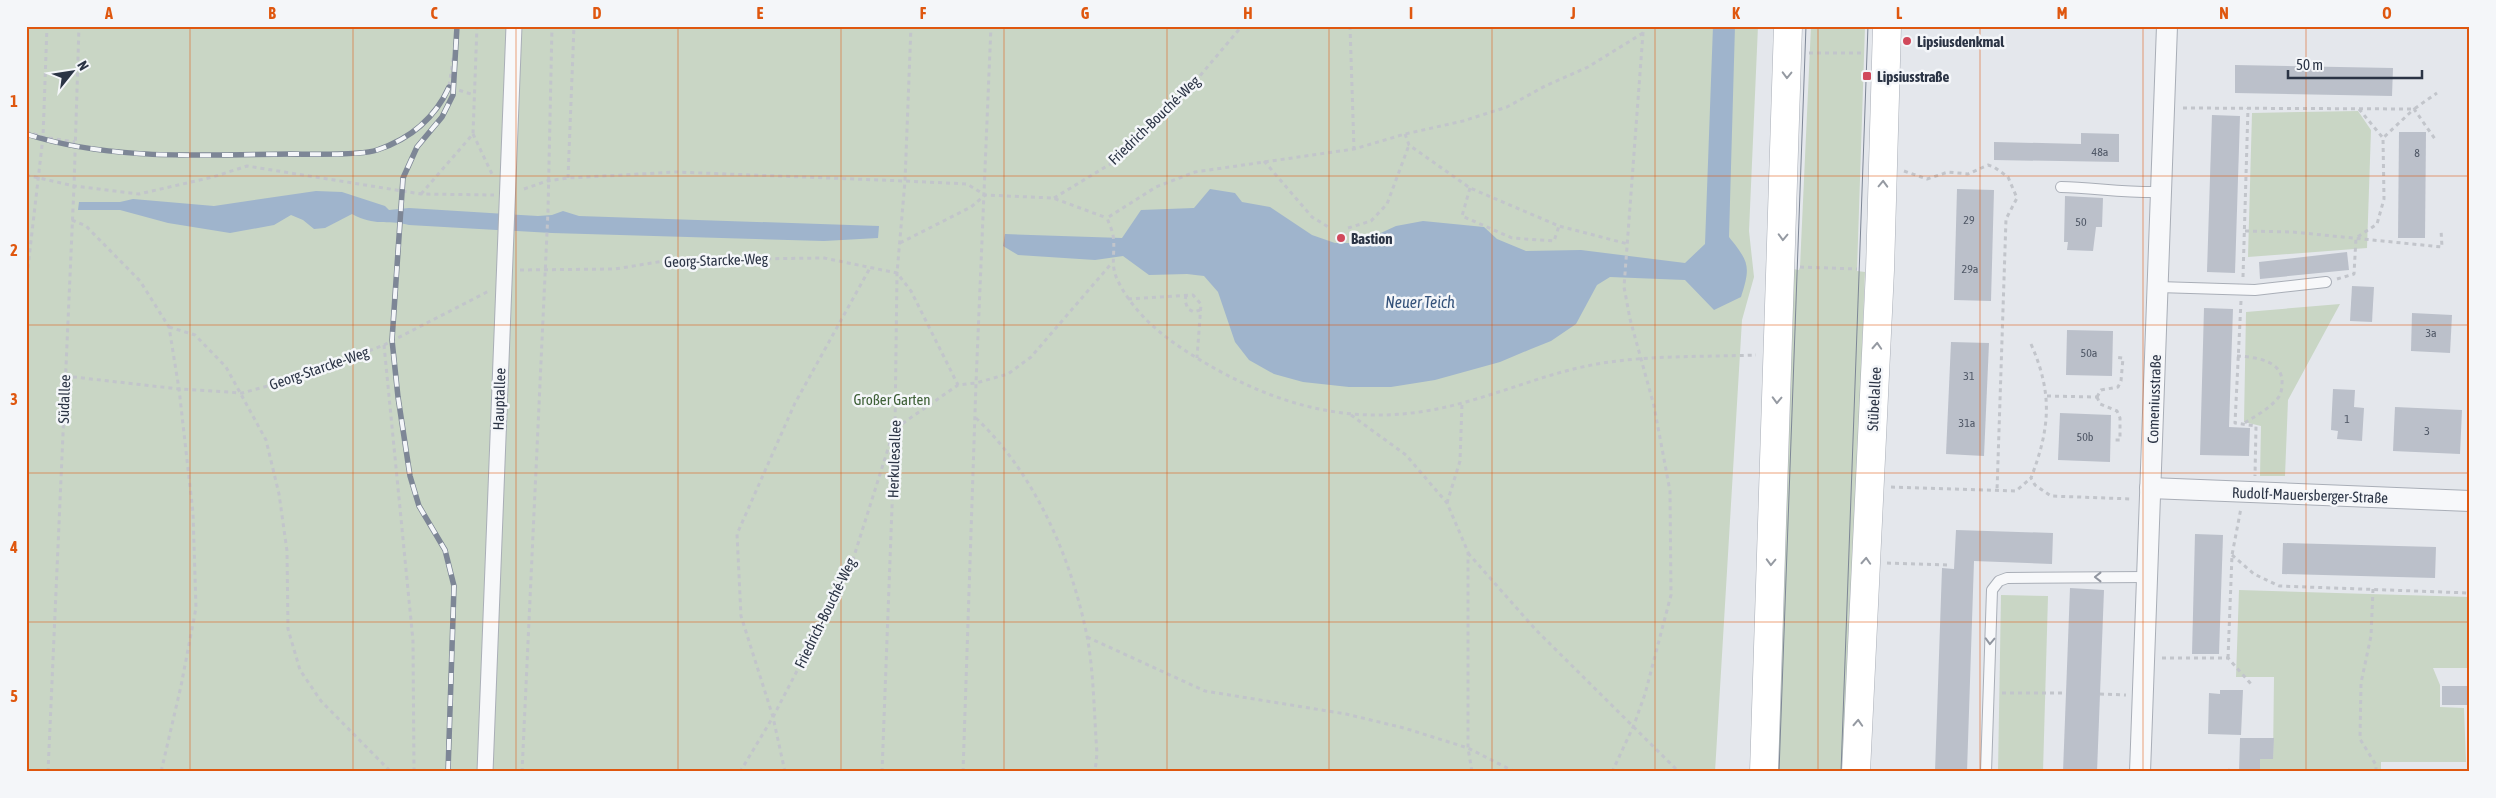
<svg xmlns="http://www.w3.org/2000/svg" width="2496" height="798" font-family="'Asap Condensed',sans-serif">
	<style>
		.green { fill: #c9d6c5 }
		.water { fill: #9fb4cc }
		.building { fill: #bbc0ca }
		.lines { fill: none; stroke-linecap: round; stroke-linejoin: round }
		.service-casing { stroke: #a9aeb7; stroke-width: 12 }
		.pedestrian-casing { stroke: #a9aeb7; stroke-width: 17 }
		.minor-casing { stroke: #a9aeb7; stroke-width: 22 }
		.secondary-casing { stroke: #a9aeb7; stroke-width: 29 }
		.path { stroke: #c2c5cb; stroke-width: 3; stroke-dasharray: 4 4; stroke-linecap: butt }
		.service { stroke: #f7f8fa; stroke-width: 10 }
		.pedestrian { stroke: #f7f8fa; stroke-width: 15 }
		.minor { stroke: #f7f8fa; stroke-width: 20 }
		.secondary { stroke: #fff; stroke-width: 28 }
		.tram { stroke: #7d8696; stroke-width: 1 }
		.rail-casing { stroke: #7d8696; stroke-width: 5.5 }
		.rail { stroke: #f4f6f9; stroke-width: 4; stroke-dasharray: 11; stroke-linecap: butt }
		.oneway { stroke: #959aa2 }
		.oneway2 { stroke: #9196a0 }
		.grid { fill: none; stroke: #df570f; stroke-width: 1; stroke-opacity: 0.55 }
		.poi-dot { fill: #d1495b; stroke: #f4f6f9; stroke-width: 2 }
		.labels { text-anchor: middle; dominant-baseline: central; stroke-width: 5; stroke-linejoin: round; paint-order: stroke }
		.number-label { font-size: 12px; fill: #4f5766 }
		.poi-label { font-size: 15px; font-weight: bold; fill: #2b3445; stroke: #f4f6f9; text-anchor: start }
		.street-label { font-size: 15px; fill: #2b3445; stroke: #f4f6f9 }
		.park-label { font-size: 15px; fill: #3f6138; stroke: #f4f6f9 }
		.water-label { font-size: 16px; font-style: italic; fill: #34527a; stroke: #f4f6f9 }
		.neatline { fill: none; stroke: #df570f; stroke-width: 2 }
		.grid-label { font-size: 16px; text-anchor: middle; font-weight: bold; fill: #df570f }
	</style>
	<rect width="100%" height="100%" fill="#e4e7ec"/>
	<g class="green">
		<path d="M 26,26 L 1758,26 L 1749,231 L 1754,277 L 1742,320 L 1715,772 L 26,772 Z"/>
		<path d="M 1811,26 L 1865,26 L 1857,271 L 1865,272 L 1846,772 L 1773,772 L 1793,269 L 1799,270 L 1800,267 Z"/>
		<path d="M 2358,111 L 2371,130 L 2367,248 L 2248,257 L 2252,113 Z"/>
		<path d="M 2340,304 L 2288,400 L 2285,476 L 2260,476 L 2261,426 L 2244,422 L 2246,312 Z"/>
		<path d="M 2239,590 L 2470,597 L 2469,668 L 2433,668 L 2440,685 L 2440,707 L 2464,708 L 2466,762 L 2381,762 L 2381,772 L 2259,772 L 2260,759 L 2273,759 L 2274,677 L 2236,677 Z"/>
		<path d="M 2001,595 L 2048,596 L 2043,772 L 1998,772 Z"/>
	</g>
	<g class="water">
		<path d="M 1713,26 L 1735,26 L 1729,237 C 1749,262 1751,266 1741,297 L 1714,310 L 1685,280 L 1610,277 L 1597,285 L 1576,324 L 1551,341 L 1531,349 L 1500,362 L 1435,380 L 1391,387 L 1349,387 L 1303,382 L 1274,374 L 1249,360 L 1235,342 L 1218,292 L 1204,276 L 1187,274 L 1149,275 L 1123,256 L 1095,260 L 1018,255 L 1003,246 L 1005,234 L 1122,238 L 1141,210 L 1194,208 L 1210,189 L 1235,193 L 1242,202 L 1270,207 L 1312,235 L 1335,243 L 1359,243 L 1396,226 L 1423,221 L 1484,227 L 1497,239 L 1526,251 L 1581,250 L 1685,263 L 1705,244 Z"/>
		<path d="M 316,191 L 342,192 L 385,206 L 389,210 L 409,208 L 538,216 L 552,215 L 563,211 L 579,216 L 879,226 L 878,238 L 824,241 L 552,233 L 409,225 C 385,219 376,227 352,214 L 325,228 L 314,229 L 303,220 L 291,215 L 274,225 L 230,233 L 168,223 L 120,210 L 78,210 L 79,202 L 120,202 L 133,199 L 214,206 Z"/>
	</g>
	<g class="building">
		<path d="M 2235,65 L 2393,68 L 2392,96 L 2235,93 Z"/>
		<path d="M 2212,115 L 2240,116 L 2235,273 L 2207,272 Z"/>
		<path d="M 2399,132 L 2426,132 L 2425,238 L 2398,238 Z"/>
		<path d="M 2081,133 L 2119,134 L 2119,162 L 1994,160 L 1994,142 L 2081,144 Z"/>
		<path d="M 1957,189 L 1994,190 L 1991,301 L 1954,300 Z"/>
		<path d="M 2065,196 L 2103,198 L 2102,227 L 2096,227 L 2093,251 L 2067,250 L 2068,242 L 2064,242 Z"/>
		<path d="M 2347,252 L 2349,270 L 2260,279 L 2259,262 Z"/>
		<path d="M 2352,286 L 2374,287 L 2372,322 L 2350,321 Z"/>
		<path d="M 2204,308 L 2233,309 L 2229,427 L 2250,428 L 2249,456 L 2200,455 Z"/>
		<path d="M 2412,313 L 2452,315 L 2450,353 L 2411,351 Z"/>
		<path d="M 2067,330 L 2113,331 L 2112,376 L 2066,375 Z"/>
		<path d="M 1951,342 L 1989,343 L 1984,456 L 1946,454 Z"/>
		<path d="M 2333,389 L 2355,390 L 2354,407 L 2364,408 L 2362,441 L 2337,439 L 2338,431 L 2331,430 Z"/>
		<path d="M 2395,407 L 2462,410 L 2460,454 L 2393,451 Z"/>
		<path d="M 2060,413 L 2111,415 L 2110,462 L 2058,460 Z"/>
		<path d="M 1956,530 L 2053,533 L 2052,564 L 1974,561 L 1967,772 L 1935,772 L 1942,568 L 1954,569 Z"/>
		<path d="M 2195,534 L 2223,535 L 2219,654 L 2192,654 Z"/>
		<path d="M 2283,543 L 2436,547 L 2435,578 L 2282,574 Z"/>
		<path d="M 2070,588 L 2104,590 L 2097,772 L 2063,772 Z"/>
		<rect x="2442" y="686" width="28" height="19"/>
		<path d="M 2220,690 L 2243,690 L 2241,735 L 2208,734 L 2209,693 L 2220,694 Z"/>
		<path d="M 2240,738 L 2274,738 L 2273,759 L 2260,759 L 2260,772 L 2239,772 Z"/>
	</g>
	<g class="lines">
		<g class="service-casing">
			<g id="service">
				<path d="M 2061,187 C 2095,188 2127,193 2161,192"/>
				<path d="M 2158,287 L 2255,290 L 2326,282"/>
				<path d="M 1986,772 L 1992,590 L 1999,581 L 2007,578 L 2147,577"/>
			</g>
		</g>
		<g class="pedestrian-casing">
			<path id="pedestrian" d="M 485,772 L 514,26"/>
		</g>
		<g class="minor-casing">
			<g id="minor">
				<path d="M 2150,488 L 2470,501"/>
				<path d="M 2140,772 L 2167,26"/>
			</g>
		</g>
		<g class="secondary-casing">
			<g id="secondary">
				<path d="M 1764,772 L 1788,26"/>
				<path d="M 1856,772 L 1880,270 L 1887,26"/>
			</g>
		</g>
		<g class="path">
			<path d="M 1350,26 L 1354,149"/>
			<path d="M 1643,33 L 1588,67 L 1545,86 L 1507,107 L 1463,121 L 1405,134 L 1354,149 L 1195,172 L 1156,187 L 1107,218 C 1109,223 1112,230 1113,235 C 1116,254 1109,265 1119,283 C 1139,322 1177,347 1214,368 C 1294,413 1372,428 1462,403 C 1507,391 1551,372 1597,364 C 1649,355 1703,357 1756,355"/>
			<path d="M 1809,53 L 1863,53"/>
			<path d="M 453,58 L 449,87 L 474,95"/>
			<path d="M 2183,108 L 2414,109 L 2437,93"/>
			<path d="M 2359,109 L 2383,138"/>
			<path d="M 26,131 L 43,137 L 75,142"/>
			<path d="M 473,134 L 492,174"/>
			<path d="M 1405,134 L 1409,145 L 1470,188 L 1559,226 L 1628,244"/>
			<path d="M 1264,161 L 1312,217 L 1330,228"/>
			<path d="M 1904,171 L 1927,179 L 1948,172 L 1968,174 L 1988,165 L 1994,167 L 2008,177 L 2017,198 L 2006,219 L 1997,491"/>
			<path d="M 26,175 L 74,186 L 139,194 L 213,177 L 247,166 L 421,194 L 494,195"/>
			<path d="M 568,178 L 574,26"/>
			<path d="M 1470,188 L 1462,216 L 1512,238 L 1554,241 L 1559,226"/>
			<path d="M 524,189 L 547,181 L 568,178 L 676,172 L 905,181 L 967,184 L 985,195 L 1053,198 L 1107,218"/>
			<path d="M 421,194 L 473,134 L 477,26"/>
			<path d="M 1054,198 L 1112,163 L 1193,84 L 1242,26"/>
			<path d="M 72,220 L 86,226 L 140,281 L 169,327 L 179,389 L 193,513 L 196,608 L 181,686 L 161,772"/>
			<path d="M 1348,228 L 1371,221 L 1387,204 L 1409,145"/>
			<path d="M 2245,231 L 2293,232 L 2442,247 L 2441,230"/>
			<path d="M 900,243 L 971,207 L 985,195"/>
			<path d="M 1800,267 L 1857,269"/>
			<path d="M 520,270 L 615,269 L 670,260 L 824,258 L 897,273 L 911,291 L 958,385"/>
			<path d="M 2243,277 L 2248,108"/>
			<path d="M 2337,279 L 2354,274 L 2356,238 L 2377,224 L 2384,199 L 2383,138 L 2414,109 L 2435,139"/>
			<path d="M 26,284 L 43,137 L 47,26"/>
			<path d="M 1186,295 L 1185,301 L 1188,309 L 1194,312 L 1200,310"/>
			<path d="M 1128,299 L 1193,295 L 1201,304 L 1197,358"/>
			<path d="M 2241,301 L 2235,423 L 2256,426 L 2255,476"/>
			<path d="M 169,327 L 195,335 L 226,367 L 266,440 L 279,494 L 287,551 L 288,629 L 300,670 L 321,701 L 391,772"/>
			<path d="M 2031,344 C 2053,394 2050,428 2031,478 L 2035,485 L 2051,496 L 2132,499"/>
			<path d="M 384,345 L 413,641 L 414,772"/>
			<path d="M 2237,356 C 2254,357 2284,360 2282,384 C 2282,389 2281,394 2278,398 C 2268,410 2255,416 2243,424"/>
			<path d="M 65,376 L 179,389 L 242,393 L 301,377 L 384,345 L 489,291"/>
			<path d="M 2047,396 L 2097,397"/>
			<path d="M 2097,397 L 2100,404 L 2117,411 L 2120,418 L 2120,440 L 2112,440"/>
			<path d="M 2097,397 L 2101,390 L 2118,387 L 2121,381 L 2123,358 L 2115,357"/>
			<path d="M 1351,415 L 1406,455 L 1447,503 L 1468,552 L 1468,748 L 1472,772"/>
			<path d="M 976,418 C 1035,474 1071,557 1087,636 C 1094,673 1094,715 1097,753 L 1095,772"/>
			<path d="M 896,428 L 958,385 L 976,383 L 1008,374 L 1031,357 L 1111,264"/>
			<path d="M 1891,487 L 2016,491 L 2031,478"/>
			<path d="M 1447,503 L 1460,461 L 1462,403"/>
			<path d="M 1468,553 L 1536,630 L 1679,772"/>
			<path d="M 2232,555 L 2254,574 L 2279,586 L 2469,593 L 2470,577"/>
			<path d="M 1887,563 L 1950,565"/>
			<path d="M 2373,589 L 2371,636 L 2361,683 L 2360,739 L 2376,765 L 2376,772"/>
			<path d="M 1087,637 L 1205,691 L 1346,714 L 1404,728 L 1468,748 L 1515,772"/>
			<path d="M 2162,658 L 2228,658 L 2252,685"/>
			<path d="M 2228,658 L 2232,555 L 2241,508"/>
			<path d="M 2002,693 L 2066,693"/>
			<path d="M 2100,694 L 2126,695"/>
			<path d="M 48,772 L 74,186 L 79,26"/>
			<path d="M 522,772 L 548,211 L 552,26"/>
			<path d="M 740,772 L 773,717 L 850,569 L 893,433"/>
			<path d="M 785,772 L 773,717 L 741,616 L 737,534 L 795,403 L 870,268"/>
			<path d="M 882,772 L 895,428 L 897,273 L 905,181 L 911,26"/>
			<path d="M 963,772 L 976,383 L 991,26"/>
			<path d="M 1612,772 L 1634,725 L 1645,694 L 1671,595 L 1670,491 L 1654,406 L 1630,319 L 1624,287 L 1643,33 L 1645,26"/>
			<path d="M 2229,772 L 2230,769"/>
		</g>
		<use href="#service" class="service"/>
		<use href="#pedestrian" class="pedestrian"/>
		<use href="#minor" class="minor"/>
		<use href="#secondary" class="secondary"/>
		<g class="tram">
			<path d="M 1779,772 L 1806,26"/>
			<path d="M 1841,772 L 1868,26"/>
		</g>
		<g class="rail-casing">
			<g id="rail">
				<path d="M 26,134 C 111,161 202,155 290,154 C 310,154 360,156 377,150 C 410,139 435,118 449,87"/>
				<path d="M 448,772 L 454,586 L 445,550 L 419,506 L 410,476 L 398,397 L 392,340 L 403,178 L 417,147 L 442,117 L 453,95 L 457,26"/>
			</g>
		</g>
		<use href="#rail" class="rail"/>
	</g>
	<defs><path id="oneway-chevron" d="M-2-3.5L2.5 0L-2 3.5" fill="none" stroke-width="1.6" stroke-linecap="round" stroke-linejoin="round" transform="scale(1.25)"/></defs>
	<g class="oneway">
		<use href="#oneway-chevron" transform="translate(1787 75) rotate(91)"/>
		<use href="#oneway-chevron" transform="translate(1883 184) rotate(-88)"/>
		<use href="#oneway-chevron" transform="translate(1783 237) rotate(92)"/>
		<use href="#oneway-chevron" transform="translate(1877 346) rotate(-87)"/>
		<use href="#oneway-chevron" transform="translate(1777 400) rotate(92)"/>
		<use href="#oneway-chevron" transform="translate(1866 561) rotate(-87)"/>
		<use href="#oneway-chevron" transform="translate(1771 562) rotate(92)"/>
		<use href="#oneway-chevron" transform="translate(1858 723) rotate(-87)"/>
	</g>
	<g class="oneway2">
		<use href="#oneway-chevron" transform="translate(2098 577) rotate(180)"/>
		<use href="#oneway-chevron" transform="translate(1990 641) rotate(92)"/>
	</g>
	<path class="grid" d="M 190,26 L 190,772M 353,26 L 353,772M 516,26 L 516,772M 678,26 L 678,772M 841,26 L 841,772M 1004,26 L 1004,772M 1167,26 L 1167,772M 1329,26 L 1329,772M 1492,26 L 1492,772M 1655,26 L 1655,772M 1818,26 L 1818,772M 1980,26 L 1980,772M 2143,26 L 2143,772M 2306,26 L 2306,772M 26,176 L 2470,176M 26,325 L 2470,325M 26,473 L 2470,473M 26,622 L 2470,622"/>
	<g class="poi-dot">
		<circle cx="1907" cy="41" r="5"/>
		<rect x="1862" y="71" width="10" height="10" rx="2.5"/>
		<circle cx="1341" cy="238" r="5"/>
	</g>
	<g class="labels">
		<g class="number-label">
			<text x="2100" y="152">48a</text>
			<text x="2417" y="153">8</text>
			<text x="1969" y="220">29</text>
			<text x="2081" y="222">50</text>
			<text x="1970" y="269">29a</text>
			<text x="2431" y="333">3a</text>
			<text x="2089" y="353">50a</text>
			<text x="1969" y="376">31</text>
			<text x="2347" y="419">1</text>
			<text x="1967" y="423">31a</text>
			<text x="2427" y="431">3</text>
			<text x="2085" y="437">50b</text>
		</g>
		<g class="poi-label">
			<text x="1917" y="41">Lipsiusdenkmal</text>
			<text x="1877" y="76">Lipsiusstraße</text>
			<text x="1351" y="238">Bastion</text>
		</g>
		<g class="street-label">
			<text transform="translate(1154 120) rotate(-44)">Friedrich-Bouché-Weg</text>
			<text transform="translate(716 260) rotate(-2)">Georg-Starcke-Weg</text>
			<text transform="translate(319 368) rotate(-19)">Georg-Starcke-Weg</text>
			<text transform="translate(64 399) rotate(-88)">Südallee</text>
			<text transform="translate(499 399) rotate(-88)">Hauptallee</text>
			<text transform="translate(1874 399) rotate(-87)">Stübelallee</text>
			<text transform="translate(2154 399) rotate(-88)">Comeniusstraße</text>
			<text transform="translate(894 459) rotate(-88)">Herkulesallee</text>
			<text transform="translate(2310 495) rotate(2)">Rudolf-Mauersberger-Straße</text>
			<text transform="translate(825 613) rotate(-64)">Friedrich-Bouché-Weg</text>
		</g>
		<g class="park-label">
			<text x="892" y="399">Großer Garten</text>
		</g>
		<g class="water-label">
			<text x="1420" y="302">Neuer Teich</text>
		</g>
	</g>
	<rect width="2496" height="798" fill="none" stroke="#f4f6f9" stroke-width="55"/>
	<g transform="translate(72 72) rotate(60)" stroke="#f4f6f9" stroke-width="4" paint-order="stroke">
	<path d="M0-4L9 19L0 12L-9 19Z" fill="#2b3445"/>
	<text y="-8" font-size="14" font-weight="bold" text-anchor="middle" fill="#2b3445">N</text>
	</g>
	<path d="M2288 70v8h134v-8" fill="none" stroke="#2b3445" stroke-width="2.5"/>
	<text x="2296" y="70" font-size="15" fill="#2b3445" stroke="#f4f6f9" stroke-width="4" paint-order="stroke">50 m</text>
	<rect x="28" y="28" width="2440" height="742" class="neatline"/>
	<g class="grid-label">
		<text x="109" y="19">A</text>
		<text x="272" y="19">B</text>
		<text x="434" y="19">C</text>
		<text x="597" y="19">D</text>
		<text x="760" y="19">E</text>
		<text x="923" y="19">F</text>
		<text x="1085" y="19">G</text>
		<text x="1248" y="19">H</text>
		<text x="1411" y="19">I</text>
		<text x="1573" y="19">J</text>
		<text x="1736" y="19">K</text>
		<text x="1899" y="19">L</text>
		<text x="2062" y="19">M</text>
		<text x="2224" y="19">N</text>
		<text x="2387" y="19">O</text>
		<text x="14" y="107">1</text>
		<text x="14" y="256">2</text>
		<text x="14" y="405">3</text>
		<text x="14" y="553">4</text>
		<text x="14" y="702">5</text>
	</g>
</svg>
